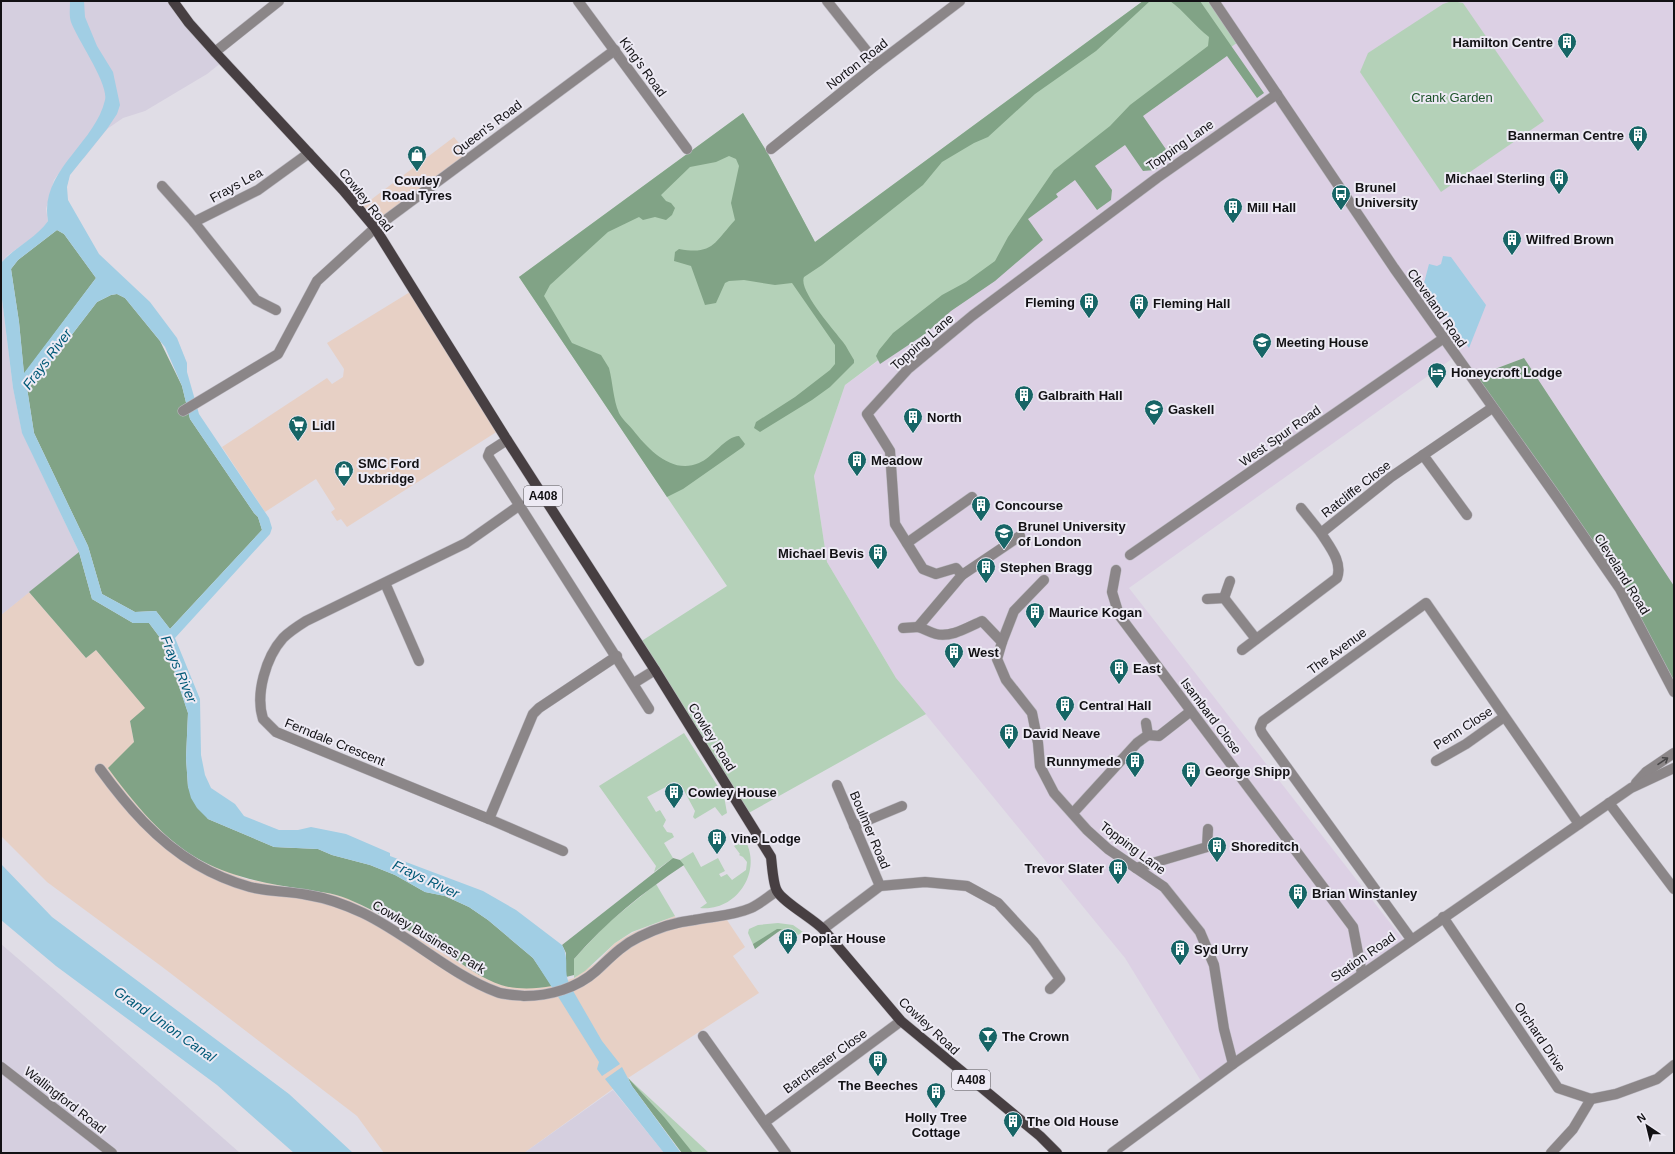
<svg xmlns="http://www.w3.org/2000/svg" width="1675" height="1154" font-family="Arial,sans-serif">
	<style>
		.commercial { fill: #e7d0c5 }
		.built { fill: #d5cfdf }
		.education { fill: #dcd0e4 }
		.green { fill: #b4d1b8 }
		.forest { fill: #81a386 }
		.water { fill: #a1cee4; fill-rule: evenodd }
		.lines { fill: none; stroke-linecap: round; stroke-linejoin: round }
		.minor-casing { stroke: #bbb8c0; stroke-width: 11 }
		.major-casing { stroke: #bbb8c0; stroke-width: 11 }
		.minor { stroke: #8b8688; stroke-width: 10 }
		.major { stroke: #473f42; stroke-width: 10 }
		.oneway { stroke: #484648 }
		.labels { text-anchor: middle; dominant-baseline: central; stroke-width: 4; stroke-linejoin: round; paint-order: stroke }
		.shield { fill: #edeaf4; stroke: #545257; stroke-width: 1 }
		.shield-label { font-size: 12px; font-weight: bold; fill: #121114 }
		.poi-label { font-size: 13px; font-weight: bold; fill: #121114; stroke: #edeaf4; text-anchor: start }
		.street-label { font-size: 13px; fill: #121114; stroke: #edeaf4 }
		.park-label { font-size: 13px; fill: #1d522a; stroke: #edeaf4 }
		.water-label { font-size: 14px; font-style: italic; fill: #005977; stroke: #edeaf4 }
	</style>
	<rect width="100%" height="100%" fill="#e0dde6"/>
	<g class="commercial">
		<path d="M 454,137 L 469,156 L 375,225 L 360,208 Z"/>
		<path d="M 410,292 L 498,431 L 347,527 L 341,519 L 337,521 L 331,512 L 335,509 L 316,479 L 265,512 L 222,447 L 327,378 L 332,384 L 343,377 L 344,369 L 327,343 Z"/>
		<path d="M 29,592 L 86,658 L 96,650 L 146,709 L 130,721 L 134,742 L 155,823 L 177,844 L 202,861 L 246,879 L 303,890 L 325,892 L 347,898 L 367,908 L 481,976 L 501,985 L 540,988 L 574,978 L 597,962 L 615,943 L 634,932 L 675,916 L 677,925 L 725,917 L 745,947 L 733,956 L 759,993 L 628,1078 L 524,1153 L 384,1153 L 357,1116 L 161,966 L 47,882 L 1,836 L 1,615 Z"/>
	</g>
	<g class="built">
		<path d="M 1,1 L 172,1 L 222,62 L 207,74 L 145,111 L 123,118 L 107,129 L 84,158 L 64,166 L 54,180 L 46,209 L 48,221 L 40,232 L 8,255 L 1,263 Z"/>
		<path d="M 1,291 L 13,388 L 22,432 L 79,552 L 1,615 Z"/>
		<path d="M 1,944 L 58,993 L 240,1153 L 1,1153 Z"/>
		<path d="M 613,1090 L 664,1153 L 524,1153 Z"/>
	</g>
	<path class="education" d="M 1214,1 L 1674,1 L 1674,586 L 1524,358 L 1471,378 L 1456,356 L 1129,588 L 1405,942 L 1239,1060 L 1201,1081 L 1125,958 L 896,678 L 827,562 L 814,476 L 845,385 L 878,361 L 1053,177 Z"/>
	<g class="green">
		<path d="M 1143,1 L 1214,1 L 1241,40 L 1136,114 L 1053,177 L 988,278 L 845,385 L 814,476 L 827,562 L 896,678 L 926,714 L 745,815 L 640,642 L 727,586 L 519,277 L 743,113 L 767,152 L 815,242 Z"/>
		<path d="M 1452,1 L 1463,3 L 1544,121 L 1441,192 L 1360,72 L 1368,53 L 1443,4 Z"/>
		<path d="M 684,733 L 724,796 L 727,813 L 722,816 L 715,807 L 695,819 L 693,817 L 695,811 L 681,785 L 678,787 L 675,782 L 647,797 L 656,812 L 660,810 L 666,820 L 663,826 L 667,832 L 672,833 L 674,837 L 664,843 L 673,858 L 654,872 L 656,866 L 599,786 Z"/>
		<path d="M 745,840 C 763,872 736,912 700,908 L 707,903 L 680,860 L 693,852 L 701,867 L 718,858 L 725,871 L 719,874 L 721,877 L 727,874 L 732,880 L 746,870 L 747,862 L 743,857 L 739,855 L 740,854 L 734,846 Z"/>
		<path d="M 656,884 L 675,916 L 632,932 L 615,943 L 585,971 L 574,978 L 574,959 L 587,945 L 608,923 Z"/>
		<path d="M 778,923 L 793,925 L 803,932 L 798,935 C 783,920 769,939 755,949 L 748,933 L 749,929 L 758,925 Z"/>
		<path d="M 628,1078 L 709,1153 L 682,1153 L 632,1086 Z"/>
	</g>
	<g class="forest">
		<path d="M 1143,1 L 1150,1 L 1096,51 L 1035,94 L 988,137 L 974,143 L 942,162 L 923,185 L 822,265 L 804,277 C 798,290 834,330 843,342 C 847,347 850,354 854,360 L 854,363 L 830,387 L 812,400 L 760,432 L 754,428 L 756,422 L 795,397 L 830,370 L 835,364 L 835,345 L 792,283 L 775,285 L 744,280 L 729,281 L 725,283 L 716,303 L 705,305 L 691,266 L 674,261 L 675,252 L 679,249 C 713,255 714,243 735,220 L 731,203 L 739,166 L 736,159 L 729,156 L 716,162 L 690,167 L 661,195 L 666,201 L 671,203 L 675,208 L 672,215 L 666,220 L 655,217 L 643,220 L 639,217 L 608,232 L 550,285 L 544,296 L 572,343 L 601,355 L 609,368 C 613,383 613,399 619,413 C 622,419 629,425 633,430 C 648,449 672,475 699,463 C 712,458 726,436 739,436 L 745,444 L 743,447 L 683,489 L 667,497 L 519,277 L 743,113 L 767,152 L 815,242 Z"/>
		<path d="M 1170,1 L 1200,1 L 1264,93 L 1257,98 L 1227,56 L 1143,116 L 1172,158 L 1155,170 L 1143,171 L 1125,145 L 1095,166 L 1112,190 L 1111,200 L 1097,210 L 1075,180 L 1056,194 L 1058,197 L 1028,219 L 1043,240 L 995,281 L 951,311 L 925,334 L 880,364 L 876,356 L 879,350 L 893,333 L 942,295 L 966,282 L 995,261 L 1008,237 L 1054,170 L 1110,126 L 1130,105 L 1208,46 L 1209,37 C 1195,26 1184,11 1170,1 Z"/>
		<path d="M 57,230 L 64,234 L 96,278 L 24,374 L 19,322 L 11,269 L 18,260 Z"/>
		<path d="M 117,294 L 125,298 L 160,341 L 182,386 L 190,419 L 254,513 L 258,517 L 262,530 L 170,629 L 156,611 L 135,612 L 102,594 L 88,546 L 34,433 L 27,388 L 54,358 L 97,302 L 111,295 Z"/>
		<path d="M 1524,358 L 1674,586 L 1674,681 L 1623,589 L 1471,378 Z"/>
		<path d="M 79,552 L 92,599 L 133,623 L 149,623 L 167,647 L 181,692 L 188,713 L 186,758 L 188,787 L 208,819 L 274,847 L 318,849 L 332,855 L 370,865 L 395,875 L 425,892 L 445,896 L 469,907 L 488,920 L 533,958 L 552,986 C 536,989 517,990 501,985 C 483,979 467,967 451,957 C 418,936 384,914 348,899 C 332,892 317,892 301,889 C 267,884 233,877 202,861 C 164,841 133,802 108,768 L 134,742 L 130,721 L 145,708 L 96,650 L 86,658 L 29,592 Z"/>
		<path d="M 673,858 L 680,860 L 684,865 C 643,892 606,922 574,959 L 574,975 L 566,977 L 566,953 L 562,945 Z"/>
		<path d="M 777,929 L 782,929 L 755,949 L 753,944 Z"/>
		<path d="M 628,1078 L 664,1117 L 693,1153 L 682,1153 L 632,1086 Z"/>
	</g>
	<g class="water">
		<path d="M 70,1 L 84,1 L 85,17 L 97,46 L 113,72 L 120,105 L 117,114 L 107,129 L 70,175 L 67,187 L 68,200 L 99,254 L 150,302 L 177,338 L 187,363 L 187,372 L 199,414 L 269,518 L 272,528 L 270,534 L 175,638 L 200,699 L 201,755 L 205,775 L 211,788 L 235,804 L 244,816 L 279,830 L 298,830 L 311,827 L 346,834 L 390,853 L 390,856 L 483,891 L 516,910 L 562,945 C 570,959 563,970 569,983 L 553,989 L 533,958 L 488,920 L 469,907 L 445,896 L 425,892 L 395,875 L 370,865 L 332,855 L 318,849 L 274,847 L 208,819 L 197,808 L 191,798 L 188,787 L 186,758 L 188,713 L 181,692 L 167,647 L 149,623 L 133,623 L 92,599 L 79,552 L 22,433 L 13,388 L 1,291 L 1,263 C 15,247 35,239 48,221 C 39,171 95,144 105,100 C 109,84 77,39 71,22 C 69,16 70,8 70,1 ZM 57,230 L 64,234 L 96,278 L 24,373 L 19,322 L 11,269 L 18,260 ZM 117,294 L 125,298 L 165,347 L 182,386 L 190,419 L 254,513 L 258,517 L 262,530 L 170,629 L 156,611 L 135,612 L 102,594 L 88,546 L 34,433 L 27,388 L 54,358 L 97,302 L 111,295 Z"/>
		<path d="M 1443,256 L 1451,257 L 1486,305 L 1469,348 L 1424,283 L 1429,264 L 1437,266 L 1441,264 Z"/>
		<path d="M 1,864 L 52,917 L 289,1094 L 353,1153 L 294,1153 L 217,1085 L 56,966 L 1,920 Z"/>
		<path d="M 572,989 L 602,1041 L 620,1064 L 602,1076 L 597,1069 L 599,1062 L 557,995 Z"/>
		<path d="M 622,1067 L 632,1086 L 681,1153 L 664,1153 L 605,1079 Z"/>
	</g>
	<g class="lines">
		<g class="minor-casing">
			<g id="minor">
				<path d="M 578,1 L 687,149"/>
				<path d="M 827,1 L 877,64"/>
				<path d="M 1214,1 L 1394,268 L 1558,499 L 1620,589 L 1674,692"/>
				<path d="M 215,52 L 279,1"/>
				<path d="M 771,149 L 877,64 L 960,1"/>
				<path d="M 162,186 L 194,222 L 256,300 L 276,310"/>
				<path d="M 194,222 L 258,190 L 309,153"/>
				<path d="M 183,411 L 278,354 L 317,281 L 375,228 L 615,50"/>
				<path d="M 507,440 L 490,451 L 488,456 L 649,709"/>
				<path d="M 1423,455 L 1467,515"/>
				<path d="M 520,505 L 466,543 L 306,621 C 298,626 290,631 283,638 C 266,657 255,694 263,719 L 276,732 L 489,819 L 533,714 L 539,708 L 617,656"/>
				<path d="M 1301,508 L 1321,533"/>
				<path d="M 907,543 L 972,497"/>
				<path d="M 1130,555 L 1444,338"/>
				<path d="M 1116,570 L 1112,592 L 1119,615 L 1353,927 L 1362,974"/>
				<path d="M 962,575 L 1020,536"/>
				<path d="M 385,583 L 419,661"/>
				<path d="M 1224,598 L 1230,581"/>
				<path d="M 1207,599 L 1224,598 L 1256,639"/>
				<path d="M 903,628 L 918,627"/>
				<path d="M 1002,642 L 1014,611 L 1044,580"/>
				<path d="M 1242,650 L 1337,578 C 1343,562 1329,546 1321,533 L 1391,477 L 1492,408"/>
				<path d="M 634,683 L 655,670"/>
				<path d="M 1148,735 L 1159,736 L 1191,711"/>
				<path d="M 1436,761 L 1466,744 L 1504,717"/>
				<path d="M 100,769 C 127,806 157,841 196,864 C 213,874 232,882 250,887 C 269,892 289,891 308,895 C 327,898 346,905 363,913 C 409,935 451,975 497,992 C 505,995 516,995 524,996 C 550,996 577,988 596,971 C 610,958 622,945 639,937 C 655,929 676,922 694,920 C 714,916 733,916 751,908 C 760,904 769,896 777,891"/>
				<path d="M 1636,783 L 1646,772 L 1674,753"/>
				<path d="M 837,785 L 880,886"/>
				<path d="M 1609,803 L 1674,889"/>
				<path d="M 1073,813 L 1137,743 L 1148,735 L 1146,723"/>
				<path d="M 489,819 L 563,851"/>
				<path d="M 854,826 L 902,806"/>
				<path d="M 1136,868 L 1207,847 L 1208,829"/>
				<path d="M 1443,917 L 1558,1088 L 1591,1099 L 1616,1094 L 1657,1079 L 1674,1065"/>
				<path d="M 823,929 L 880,886 L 925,882 L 967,886 L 998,903 L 1034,942 L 1060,979 L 1050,989"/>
				<path d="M 1411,939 L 1262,733 L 1260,728 L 1263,721 L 1426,603 L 1579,824"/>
				<path d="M 703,1036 L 786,1153"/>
				<path d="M 1233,1064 L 1224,1029 L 1214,965 L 1200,932 L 1164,887 L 1108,849 L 1087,830 L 1054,793 L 1040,766 L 1038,743 L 1032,713 L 1006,680 L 997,659 L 1002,642 L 982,621 C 968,627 951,638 936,634 C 929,632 925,629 918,627 L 962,575 L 956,568 L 936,574 L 923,569 L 895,524 L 890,451 L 867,414 L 908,369 L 972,316 L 1157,178 L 1277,94"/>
				<path d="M 1,1067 L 112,1153"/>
				<path d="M 765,1122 L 901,1021"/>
				<path d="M 1112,1153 L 1233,1064 L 1631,788 L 1674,768"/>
				<path d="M 1551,1153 L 1573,1129 L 1591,1099"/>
			</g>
		</g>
		<g class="major-casing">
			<path id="major" d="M 173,1 L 189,23 L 215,52 L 343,190 L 375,228 L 507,440 L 655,670 L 771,857 C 772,865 773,884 777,891 C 783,902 812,918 823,929 L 901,1021 L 1040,1136 L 1057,1153"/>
		</g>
		<use href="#minor" class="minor"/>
		<use href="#major" class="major"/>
	</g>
	<defs><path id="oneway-shaft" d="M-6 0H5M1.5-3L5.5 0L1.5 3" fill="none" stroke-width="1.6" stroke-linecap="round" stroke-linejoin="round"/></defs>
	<use class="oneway" href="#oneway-shaft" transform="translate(1663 761) rotate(-34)"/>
	<defs>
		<g id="building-pin" transform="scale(1)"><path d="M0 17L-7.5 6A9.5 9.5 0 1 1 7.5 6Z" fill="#176566" stroke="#edeaf4"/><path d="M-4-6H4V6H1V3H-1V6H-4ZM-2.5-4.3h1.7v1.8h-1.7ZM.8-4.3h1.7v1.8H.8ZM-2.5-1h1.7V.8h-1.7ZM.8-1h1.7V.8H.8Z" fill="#fff"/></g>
		<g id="shop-pin" transform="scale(1)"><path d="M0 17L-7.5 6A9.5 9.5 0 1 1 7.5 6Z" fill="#176566" stroke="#edeaf4"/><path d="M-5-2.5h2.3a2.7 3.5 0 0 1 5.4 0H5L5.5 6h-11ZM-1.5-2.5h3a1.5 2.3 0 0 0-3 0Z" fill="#fff"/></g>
		<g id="bus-pin" transform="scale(1)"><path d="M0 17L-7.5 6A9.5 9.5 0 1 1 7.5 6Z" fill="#176566" stroke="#edeaf4"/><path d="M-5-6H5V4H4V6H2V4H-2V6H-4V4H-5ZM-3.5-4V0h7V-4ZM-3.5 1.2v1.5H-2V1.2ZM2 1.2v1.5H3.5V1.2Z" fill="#fff"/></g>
		<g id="university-pin" transform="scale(1)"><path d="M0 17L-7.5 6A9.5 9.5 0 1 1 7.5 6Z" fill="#176566" stroke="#edeaf4"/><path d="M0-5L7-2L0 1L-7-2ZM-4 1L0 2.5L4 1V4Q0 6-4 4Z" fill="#fff"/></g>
		<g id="hotel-pin" transform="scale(1)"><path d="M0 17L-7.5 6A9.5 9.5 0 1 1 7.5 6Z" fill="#176566" stroke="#edeaf4"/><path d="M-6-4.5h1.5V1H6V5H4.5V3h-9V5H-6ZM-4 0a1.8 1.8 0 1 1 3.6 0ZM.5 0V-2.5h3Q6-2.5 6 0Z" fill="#fff"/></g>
		<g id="supermarket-pin" transform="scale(1)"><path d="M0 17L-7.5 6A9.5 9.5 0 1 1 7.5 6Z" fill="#176566" stroke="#edeaf4"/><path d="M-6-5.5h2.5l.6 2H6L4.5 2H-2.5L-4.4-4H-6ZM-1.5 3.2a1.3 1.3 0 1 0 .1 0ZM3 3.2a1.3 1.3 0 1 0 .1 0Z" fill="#fff"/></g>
		<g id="bar-pin" transform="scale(1)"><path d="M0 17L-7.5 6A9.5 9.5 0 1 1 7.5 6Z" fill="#176566" stroke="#edeaf4"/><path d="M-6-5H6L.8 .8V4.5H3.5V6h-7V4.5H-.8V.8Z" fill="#fff"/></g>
	</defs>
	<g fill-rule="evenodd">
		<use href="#building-pin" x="1567" y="42"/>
		<use href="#building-pin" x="1638" y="135"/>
		<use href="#shop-pin" x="417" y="155"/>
		<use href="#building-pin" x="1559" y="178"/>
		<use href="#bus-pin" x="1341" y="194"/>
		<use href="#building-pin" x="1233" y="207"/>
		<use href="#building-pin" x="1512" y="239"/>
		<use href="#building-pin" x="1089" y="302"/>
		<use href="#building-pin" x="1139" y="303"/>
		<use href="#university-pin" x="1262" y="342"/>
		<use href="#hotel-pin" x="1437" y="372"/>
		<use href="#building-pin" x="1024" y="395"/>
		<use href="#university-pin" x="1154" y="409"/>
		<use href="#building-pin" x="913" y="417"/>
		<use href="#supermarket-pin" x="298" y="425"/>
		<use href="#building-pin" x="857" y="460"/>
		<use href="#shop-pin" x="344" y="470"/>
		<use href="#building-pin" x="981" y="505"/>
		<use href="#university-pin" x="1004" y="533"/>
		<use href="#building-pin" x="878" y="553"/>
		<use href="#building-pin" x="986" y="567"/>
		<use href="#building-pin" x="1035" y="612"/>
		<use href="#building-pin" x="954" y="652"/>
		<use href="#building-pin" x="1119" y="668"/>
		<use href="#building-pin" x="1065" y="705"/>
		<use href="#building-pin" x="1009" y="733"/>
		<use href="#building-pin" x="1135" y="761"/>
		<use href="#building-pin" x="1191" y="771"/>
		<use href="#building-pin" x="674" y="792"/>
		<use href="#building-pin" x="717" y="838"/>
		<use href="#building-pin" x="1217" y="846"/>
		<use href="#building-pin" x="1118" y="868"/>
		<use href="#building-pin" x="1298" y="893"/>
		<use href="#building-pin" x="788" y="938"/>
		<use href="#building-pin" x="1180" y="949"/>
		<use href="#bar-pin" x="988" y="1036"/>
		<use href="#building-pin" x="878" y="1060"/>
		<use href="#building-pin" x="936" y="1092"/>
		<use href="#building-pin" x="1013" y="1121"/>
	</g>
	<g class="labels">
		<g class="shield">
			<rect x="524" y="486" width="38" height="20" rx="3"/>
			<rect x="952" y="1070" width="38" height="20" rx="3"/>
		</g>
		<g class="shield-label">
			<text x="543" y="496">A408</text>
			<text x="971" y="1080">A408</text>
		</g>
		<g class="poi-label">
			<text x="1553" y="42" text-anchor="end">Hamilton Centre</text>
			<text x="1624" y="135" text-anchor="end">Bannerman Centre</text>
			<text x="1545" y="178" text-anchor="end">Michael Sterling</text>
			<text x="417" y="180" text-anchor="middle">Cowley<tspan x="417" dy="15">Road Tyres</tspan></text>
			<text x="1355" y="187">Brunel<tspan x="1355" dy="15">University</tspan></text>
			<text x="1247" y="207">Mill Hall</text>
			<text x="1526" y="239">Wilfred Brown</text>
			<text x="1075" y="302" text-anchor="end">Fleming</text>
			<text x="1153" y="303">Fleming Hall</text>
			<text x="1276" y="342">Meeting House</text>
			<text x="1451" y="372">Honeycroft Lodge</text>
			<text x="1038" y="395">Galbraith Hall</text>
			<text x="1168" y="409">Gaskell</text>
			<text x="927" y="417">North</text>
			<text x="312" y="425">Lidl</text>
			<text x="871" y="460">Meadow</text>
			<text x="358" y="463">SMC Ford<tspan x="358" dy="15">Uxbridge</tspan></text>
			<text x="995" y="505">Concourse</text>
			<text x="1018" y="526">Brunel University<tspan x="1018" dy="15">of London</tspan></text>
			<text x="864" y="553" text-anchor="end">Michael Bevis</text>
			<text x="1000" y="567">Stephen Bragg</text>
			<text x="1049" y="612">Maurice Kogan</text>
			<text x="968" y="652">West</text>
			<text x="1133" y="668">East</text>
			<text x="1079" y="705">Central Hall</text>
			<text x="1023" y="733">David Neave</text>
			<text x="1121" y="761" text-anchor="end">Runnymede</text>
			<text x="1205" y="771">George Shipp</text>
			<text x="688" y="792">Cowley House</text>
			<text x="731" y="838">Vine Lodge</text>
			<text x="1231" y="846">Shoreditch</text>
			<text x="1104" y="868" text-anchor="end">Trevor Slater</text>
			<text x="1312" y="893">Brian Winstanley</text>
			<text x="802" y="938">Poplar House</text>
			<text x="1194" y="949">Syd Urry</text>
			<text x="1002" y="1036">The Crown</text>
			<text x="878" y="1085" text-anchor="middle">The Beeches</text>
			<text x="936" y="1117" text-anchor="middle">Holly Tree<tspan x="936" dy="15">Cottage</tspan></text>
			<text x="1027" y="1121">The Old House</text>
		</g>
		<g class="street-label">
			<text transform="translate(857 64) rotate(-38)">Norton Road</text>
			<text transform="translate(643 67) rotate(54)">King's Road</text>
			<text transform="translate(487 128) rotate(-37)">Queen's Road</text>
			<text transform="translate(1180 145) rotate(-35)">Topping Lane</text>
			<text transform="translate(236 185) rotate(-29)">Frays Lea</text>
			<text transform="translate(366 200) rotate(51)">Cowley Road</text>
			<text transform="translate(1437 308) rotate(55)">Cleveland Road</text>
			<text transform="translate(922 342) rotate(-41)">Topping Lane</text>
			<text transform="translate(1280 436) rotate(-35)">West Spur Road</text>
			<text transform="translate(1356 489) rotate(-38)">Ratcliffe Close</text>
			<text transform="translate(1622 574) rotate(58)">Cleveland Road</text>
			<text transform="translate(1337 651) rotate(-36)">The Avenue</text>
			<text transform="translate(1211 716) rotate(53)">Isambard Close</text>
			<text transform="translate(1463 728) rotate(-33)">Penn Close</text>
			<text transform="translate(712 737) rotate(58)">Cowley Road</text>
			<text transform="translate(335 742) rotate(22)">Ferndale Crescent</text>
			<text transform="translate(870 830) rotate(67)">Boulmer Road</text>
			<text transform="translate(1133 848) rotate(37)">Topping Lane</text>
			<text transform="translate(429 937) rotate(31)">Cowley Business Park</text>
			<text transform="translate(1363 957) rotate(-35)">Station Road</text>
			<text transform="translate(929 1026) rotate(43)">Cowley Road</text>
			<text transform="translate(1540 1037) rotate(56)">Orchard Drive</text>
			<text transform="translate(825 1061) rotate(-36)">Barchester Close</text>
			<text transform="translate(65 1100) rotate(38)">Wallingford Road</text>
		</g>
		<g class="park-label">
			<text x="1452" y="97">Crank Garden</text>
		</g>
		<g class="water-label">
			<text transform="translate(47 359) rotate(-53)">Frays River</text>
			<text transform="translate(179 669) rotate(67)">Frays River</text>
			<text transform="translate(426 879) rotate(25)">Frays River</text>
			<text transform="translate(165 1024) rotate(35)">Grand Union Canal</text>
		</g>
	</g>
	<rect width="1675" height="1154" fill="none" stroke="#121114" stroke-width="4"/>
	<g transform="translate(1647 1126) rotate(325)" stroke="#edeaf4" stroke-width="3" paint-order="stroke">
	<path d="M0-3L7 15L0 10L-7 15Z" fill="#121114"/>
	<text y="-6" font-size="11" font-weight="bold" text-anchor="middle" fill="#121114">N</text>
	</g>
</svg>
